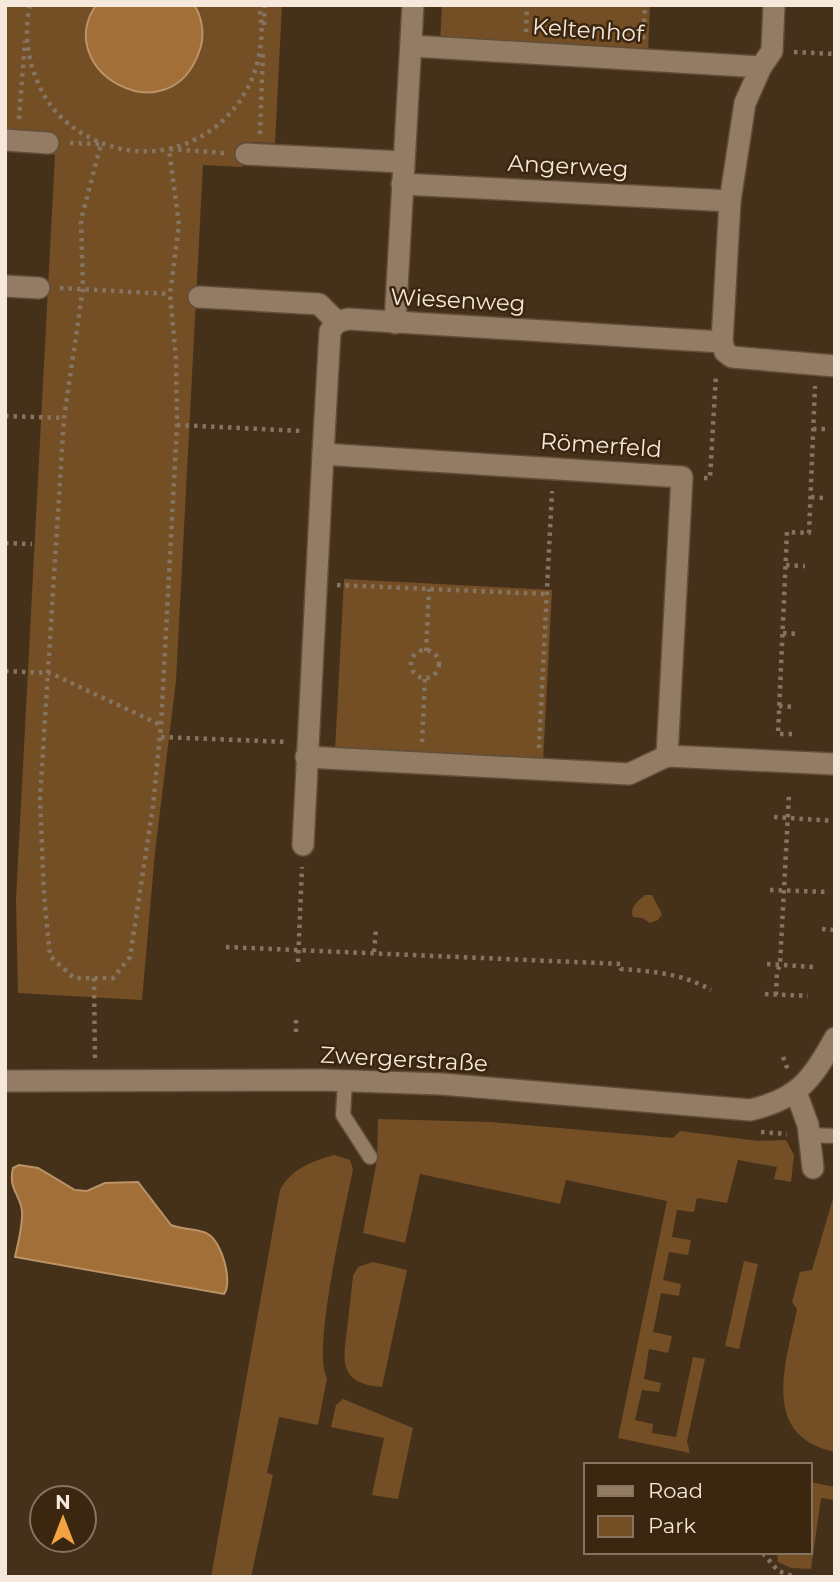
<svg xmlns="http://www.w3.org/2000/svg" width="840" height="1582" font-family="Montserrat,sans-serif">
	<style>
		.green { fill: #744f26 }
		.water { fill: #a16f37; stroke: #ba9368; stroke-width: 2 }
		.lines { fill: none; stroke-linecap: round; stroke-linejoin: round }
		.lane-casing { stroke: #604e3a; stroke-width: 17 }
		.street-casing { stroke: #604e3a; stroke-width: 24 }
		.path { stroke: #867461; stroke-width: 4.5; stroke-dasharray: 3.5 5; stroke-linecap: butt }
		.lane { stroke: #947b63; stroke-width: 14 }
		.street { stroke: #947b63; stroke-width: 21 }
		.labels { text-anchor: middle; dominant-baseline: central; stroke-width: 5; stroke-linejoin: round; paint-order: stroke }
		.street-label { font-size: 23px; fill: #f6e8db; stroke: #3b2610 }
	</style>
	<rect width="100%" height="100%" fill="#45301a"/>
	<g class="green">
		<path d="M 7,5 L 282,5 L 275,143 L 244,142 L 242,167 L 203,165 L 176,681 L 155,852 L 142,1000 L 18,993 L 16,899 L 55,155 L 5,151 Z"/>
		<path d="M 442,5 L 650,5 L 648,53 L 440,43 Z"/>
		<path d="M 344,579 L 552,590 L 543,762 L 335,751 Z"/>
		<path d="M 645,895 L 652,895 L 662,914 L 658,920 L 650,923 L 643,918 L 633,917 C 630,906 638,901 645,895 Z"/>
		<path d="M 378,1119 L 491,1122 L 673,1138 L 680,1131 L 758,1141 L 786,1140 L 794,1155 L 791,1182 L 774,1179 L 777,1167 L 738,1160 L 727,1203 L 697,1198 L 694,1212 L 677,1210 L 672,1237 L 691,1240 L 688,1255 L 669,1252 L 663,1280 L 681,1284 L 679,1296 L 661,1293 L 653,1332 L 672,1336 L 668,1353 L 649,1349 L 644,1379 L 661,1383 L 659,1392 L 642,1390 L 635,1420 L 653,1424 L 652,1433 L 676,1437 L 693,1357 L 705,1359 L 687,1441 L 690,1453 L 618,1438 L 667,1201 L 566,1180 L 560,1204 L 420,1174 L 405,1243 L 363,1233 L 377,1160 Z"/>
		<path d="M 334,1155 L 350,1160 L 353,1169 C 346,1206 311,1352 327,1378 L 318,1425 L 279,1417 L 267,1473 L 273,1475 L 251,1577 L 211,1577 L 280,1190 C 292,1168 311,1162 334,1155 Z"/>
		<path d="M 835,1192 L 835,1452 C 759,1436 786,1363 797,1309 L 792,1302 L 800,1272 L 812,1270 Z"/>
		<path d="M 744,1261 L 758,1264 L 739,1349 L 725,1346 Z"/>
		<path d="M 373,1262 L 407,1270 L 382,1387 C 341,1383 342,1365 347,1330 C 349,1312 351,1294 353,1276 L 358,1267 Z"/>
		<path d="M 343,1399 L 413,1428 L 398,1499 L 372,1495 L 384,1438 L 331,1427 L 336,1405 Z"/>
		<path d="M 810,1482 L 835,1487 L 835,1500 L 821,1498 L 811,1569 L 791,1568 L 778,1562 L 777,1552 L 810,1552 Z"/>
	</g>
	<g class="water">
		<path d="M 96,5 L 194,5 C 203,18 205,37 199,52 C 169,137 51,71 96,5 Z"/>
		<path d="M 19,1165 L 38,1168 L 75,1190 L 87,1191 L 105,1183 L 138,1182 L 171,1225 C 182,1230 198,1228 208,1234 C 222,1242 233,1282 224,1294 L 15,1257 C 18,1243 23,1226 22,1211 C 20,1194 8,1189 13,1168 Z"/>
	</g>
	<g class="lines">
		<g class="lane-casing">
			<g id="lane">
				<path d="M 345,1081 L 343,1115 L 370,1157"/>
				<path d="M 809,1135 L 835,1136"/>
			</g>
		</g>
		<g class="street-casing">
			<g id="street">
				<path d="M 774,5 L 772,51 L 761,67 L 745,103 L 730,201 L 722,342 L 725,352 L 732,357 L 835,366"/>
				<path d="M 412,46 L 761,67"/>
				<path d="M 5,140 L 48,143"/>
				<path d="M 246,154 L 403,162"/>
				<path d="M 402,184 L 730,201"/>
				<path d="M 5,286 L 39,288"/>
				<path d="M 199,297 L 319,304 L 337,322 L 348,319 L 722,342"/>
				<path d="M 395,323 L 413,5"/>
				<path d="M 323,454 L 330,331 L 337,322"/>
				<path d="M 306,757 L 629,774 L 667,756 L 835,764"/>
				<path d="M 303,845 L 323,454 L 682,477 L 667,756"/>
				<path d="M 5,1081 L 323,1080 L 441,1084 L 750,1110 C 798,1099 812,1080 835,1038"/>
				<path d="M 796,1092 L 808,1125 L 813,1168"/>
			</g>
		</g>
		<g class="path">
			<path d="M 30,5 C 24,33 27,57 38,83 C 47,105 63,122 83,134 C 176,188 279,108 259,5"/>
			<path d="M 264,25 L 265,5"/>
			<path d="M 526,32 L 527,5"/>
			<path d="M 643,39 L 645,5"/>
			<path d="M 794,52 L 835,54"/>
			<path d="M 19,119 L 25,41"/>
			<path d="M 260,134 L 263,52"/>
			<path d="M 70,143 L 101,144 L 81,220 L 83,288 L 64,418 L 40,798 L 44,895 L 50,956 L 74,978 L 113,978 L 130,957 L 153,806 L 161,725 L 177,425 L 176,359 L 170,294 L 179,225 L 169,149 L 225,153"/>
			<path d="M 60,288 L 170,294"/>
			<path d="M 5,416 L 64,418"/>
			<path d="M 177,425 L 302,431"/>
			<path d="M 813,429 L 826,429"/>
			<path d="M 704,478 L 710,478 L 716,374"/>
			<path d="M 811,497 L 823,498"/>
			<path d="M 5,543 L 32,544"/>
			<path d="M 786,565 L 805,566"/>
			<path d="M 337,585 L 547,594"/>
			<path d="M 783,633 L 797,634"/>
			<circle cx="425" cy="664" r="14"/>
			<path d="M 426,651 L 429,589"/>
			<path d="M 5,671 L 50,673 L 161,725"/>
			<path d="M 779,706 L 793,707"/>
			<path d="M 792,734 L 778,734 L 787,532 L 809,533 L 815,386"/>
			<path d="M 161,737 L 288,742"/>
			<path d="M 422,742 L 425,678"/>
			<path d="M 539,748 L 552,491"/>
			<path d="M 774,817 L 835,821"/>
			<path d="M 770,890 L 829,892"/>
			<path d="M 822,929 L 835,930"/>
			<path d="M 226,947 L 621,964 L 621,969 C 652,971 684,974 711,990"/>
			<path d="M 374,952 L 376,929"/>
			<path d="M 298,962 L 302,867"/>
			<path d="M 767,964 L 814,967"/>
			<path d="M 94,978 L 95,1060"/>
			<path d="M 765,994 L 808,996"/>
			<path d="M 776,995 L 777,972 L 780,965 L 789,794"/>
			<path d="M 296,1032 L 296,1015"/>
			<path d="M 783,1057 L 788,1070"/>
			<path d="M 761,1132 L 787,1134"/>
			<path d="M 763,1553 L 778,1571 L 795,1577"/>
		</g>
		<use href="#lane" class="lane"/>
		<use href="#street" class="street"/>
	</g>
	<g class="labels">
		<g class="street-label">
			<text transform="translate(588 30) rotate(4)">Keltenhof</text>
			<text transform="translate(568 166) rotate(3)">Angerweg</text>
			<text transform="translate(458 300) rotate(3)">Wiesenweg</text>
			<text transform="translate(601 445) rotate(4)">Römerfeld</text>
			<text transform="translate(404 1059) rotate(3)">Zwergerstraße</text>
		</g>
	</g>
	<rect width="840" height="1582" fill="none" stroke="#f6e8db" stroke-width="14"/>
	<rect x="584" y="1463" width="228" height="91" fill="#3b2610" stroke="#867461" stroke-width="2"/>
	<rect x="598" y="1486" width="35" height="10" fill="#947b63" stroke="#867461" stroke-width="2"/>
	<text x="648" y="1498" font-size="21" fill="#f6e8db">Road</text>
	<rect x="598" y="1516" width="35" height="21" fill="#744f26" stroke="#867461" stroke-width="2"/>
	<text x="648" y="1533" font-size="21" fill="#f6e8db">Park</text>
	<g transform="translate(63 1519)"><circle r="33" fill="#3b2610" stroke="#867461" stroke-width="2"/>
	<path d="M0-5L12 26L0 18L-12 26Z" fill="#f4a344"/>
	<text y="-10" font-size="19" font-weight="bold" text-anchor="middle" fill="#f6e8db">N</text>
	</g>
</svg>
